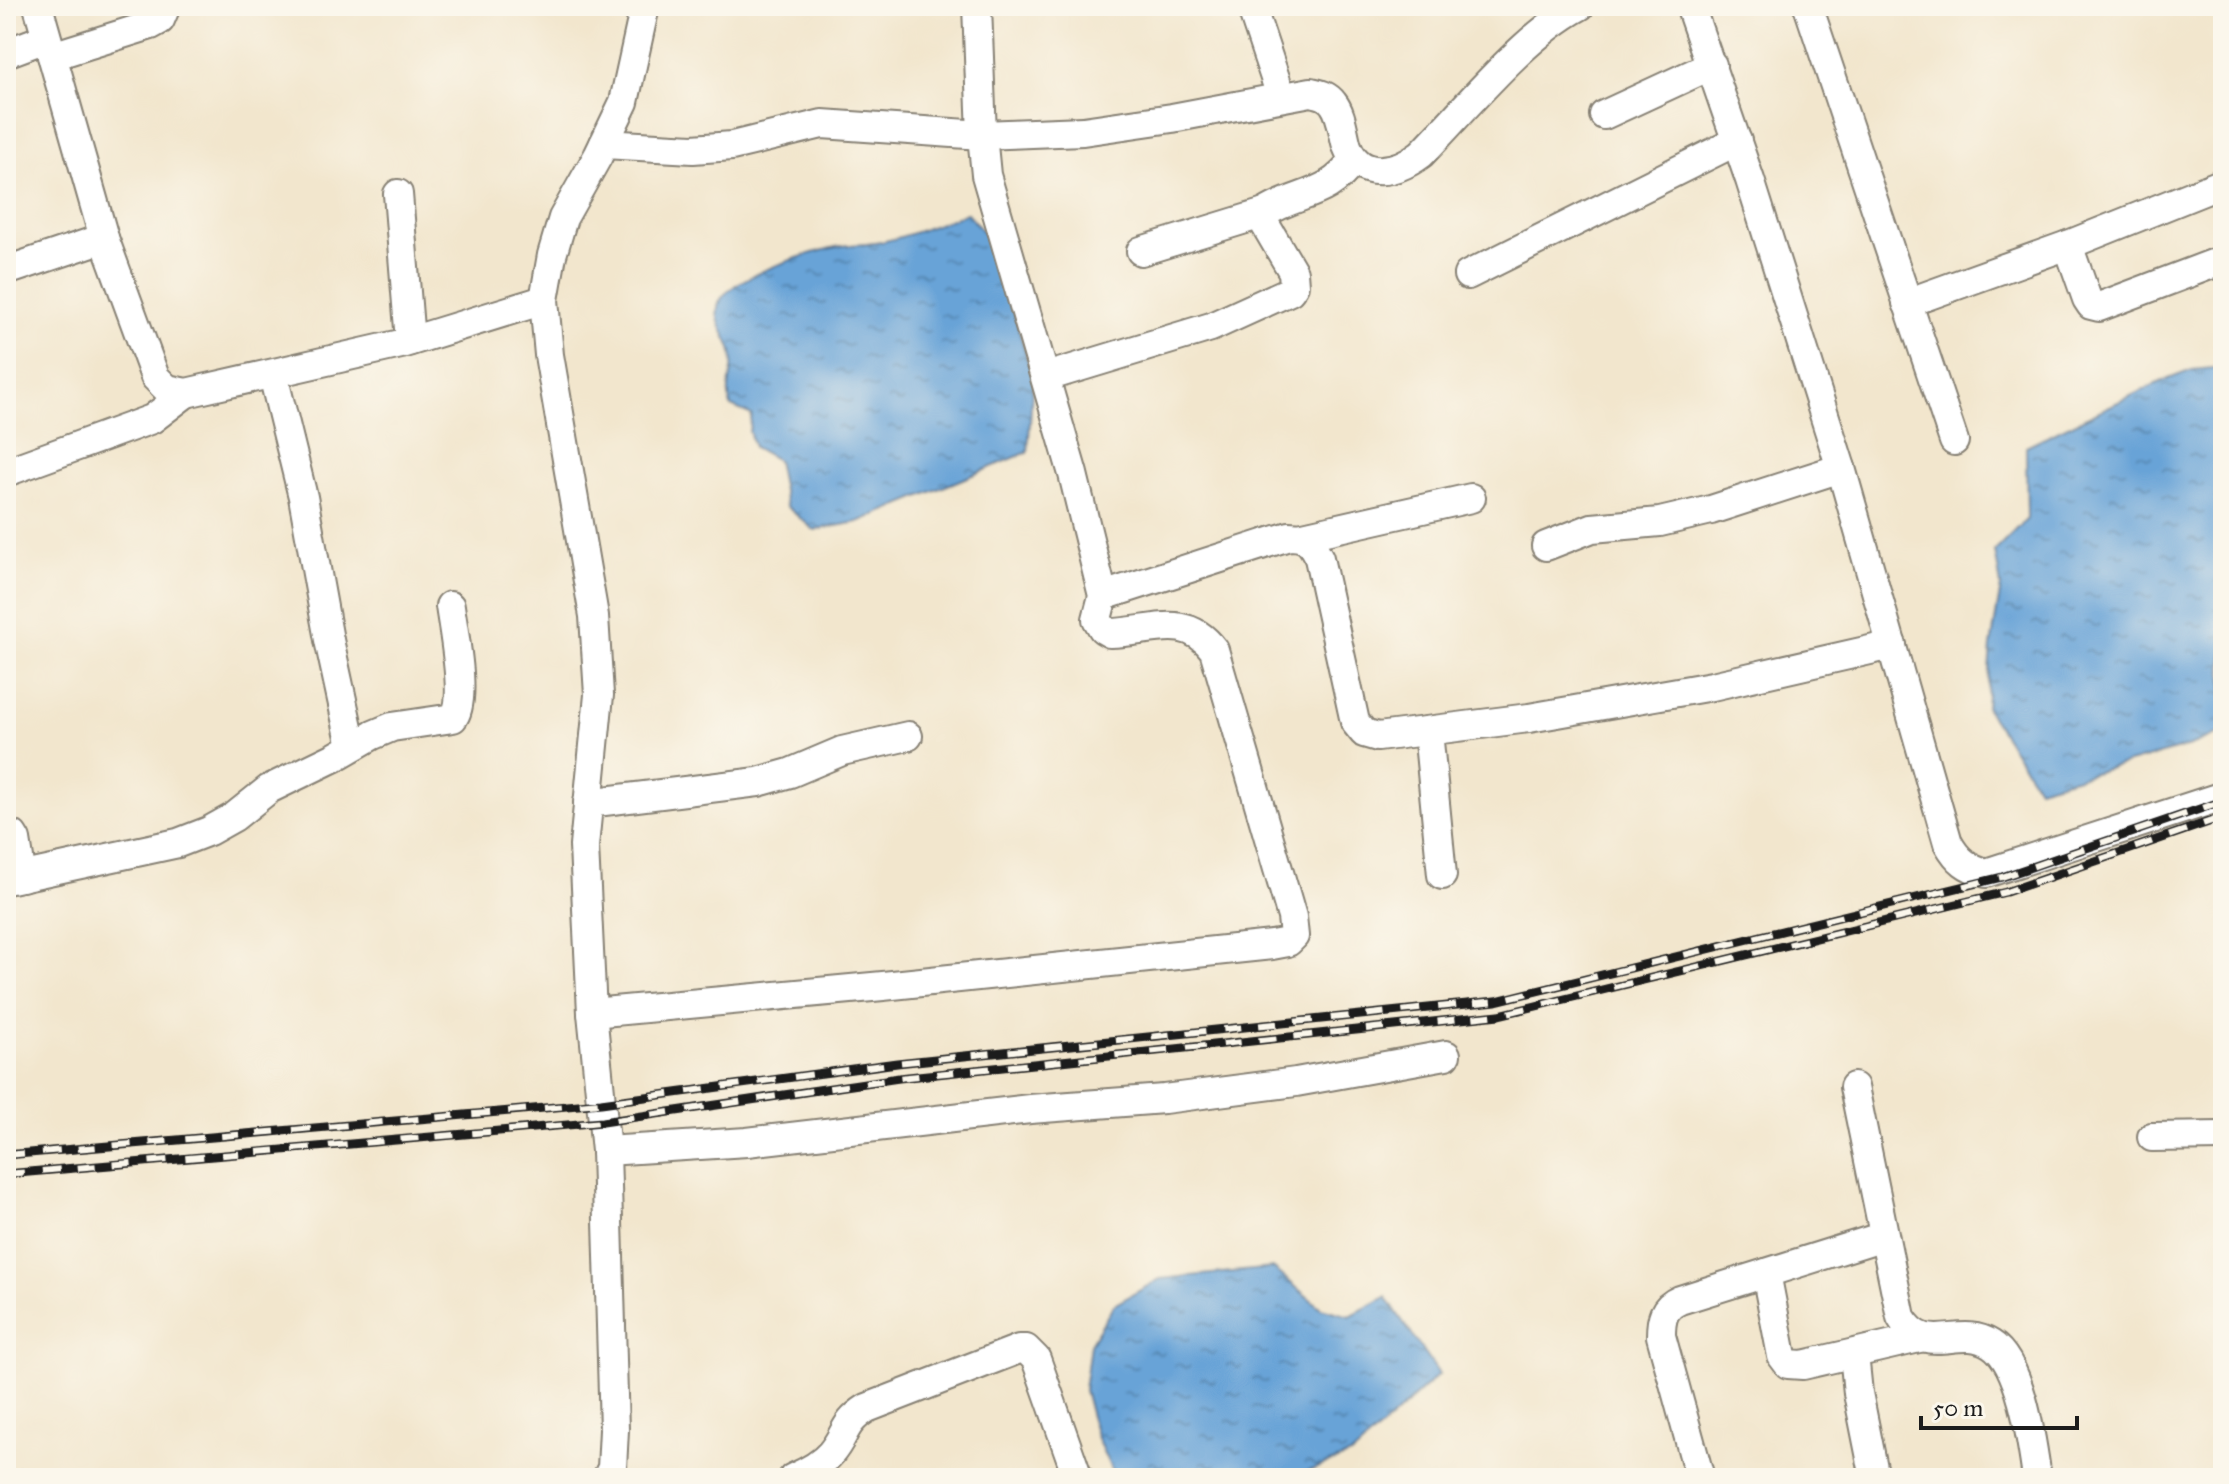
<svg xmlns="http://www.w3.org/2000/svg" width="2229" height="1484" font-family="'IM FELL Great Primer',serif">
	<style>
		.water { fill: url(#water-ripples); stroke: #42607a; stroke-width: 2 }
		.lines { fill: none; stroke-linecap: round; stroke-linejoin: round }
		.minor-casing { stroke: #878174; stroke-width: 32 }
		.minor { stroke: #fff; stroke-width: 28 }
		.rail-casing { stroke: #1c1c1c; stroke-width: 9 }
		.rail { stroke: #fbf7ec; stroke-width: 6; stroke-dasharray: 18; stroke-linecap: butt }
	</style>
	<defs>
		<pattern id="water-ripples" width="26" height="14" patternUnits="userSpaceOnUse" patternTransform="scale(2)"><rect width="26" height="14" fill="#67a3d7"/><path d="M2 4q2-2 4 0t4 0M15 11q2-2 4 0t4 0" fill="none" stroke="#5484ae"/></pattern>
	</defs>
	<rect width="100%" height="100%" fill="#fbf7ec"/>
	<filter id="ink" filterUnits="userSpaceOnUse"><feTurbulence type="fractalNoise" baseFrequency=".0125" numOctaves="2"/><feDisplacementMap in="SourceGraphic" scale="16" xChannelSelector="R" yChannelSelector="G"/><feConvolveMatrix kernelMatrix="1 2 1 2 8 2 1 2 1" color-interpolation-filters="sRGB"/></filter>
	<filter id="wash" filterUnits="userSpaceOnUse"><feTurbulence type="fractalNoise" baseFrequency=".006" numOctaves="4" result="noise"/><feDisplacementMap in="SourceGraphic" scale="32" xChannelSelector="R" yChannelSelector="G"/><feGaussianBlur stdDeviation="1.8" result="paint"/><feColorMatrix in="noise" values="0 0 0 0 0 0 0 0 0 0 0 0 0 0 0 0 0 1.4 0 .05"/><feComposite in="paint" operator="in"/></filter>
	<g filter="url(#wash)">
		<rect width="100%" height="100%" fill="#f2e6cd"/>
		<g class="water">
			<path d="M 967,213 L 994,245 L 1033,378 L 1028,452 L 858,522 L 814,530 L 786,506 L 777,460 L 754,447 L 749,431 L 752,415 L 731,406 C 724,384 736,374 732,352 C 728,334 711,321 720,301 C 732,276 816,250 842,246 C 856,244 871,245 885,241 C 913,235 940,223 967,213 Z"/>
			<path d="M 2223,367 L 2223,732 L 2190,746 L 2038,788 L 1986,708 L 1991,646 L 2001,586 L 1995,551 L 2027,519 L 2026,446 L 2158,383 L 2192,370 Z"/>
			<path d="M 1273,1268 L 1321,1308 L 1350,1316 L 1386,1297 L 1439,1374 L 1353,1454 L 1291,1478 L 1115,1478 L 1096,1436 L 1084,1390 L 1090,1344 L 1114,1305 L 1160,1279 Z"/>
		</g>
	</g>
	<g filter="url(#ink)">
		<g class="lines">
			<g class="minor-casing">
				<g id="minor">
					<path d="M 38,6 L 104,238 L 155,377 L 167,389 L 186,393 L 401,344 L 544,300"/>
					<path d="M 1251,6 L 1281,96"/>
					<path d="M 1690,6 L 1750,180 L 1841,468 L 1948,843 C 1958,861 1967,867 1986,873 L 2223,796"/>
					<path d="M 1808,6 L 1954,441"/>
					<path d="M 6,53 L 46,38"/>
					<path d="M 52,56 L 151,25 L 160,20 L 166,6"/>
					<path d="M 1604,115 L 1712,65"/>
					<path d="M 604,144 L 693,149 L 732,146 L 822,124 L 982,135 L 1083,131 L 1172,118 L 1311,92 C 1320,94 1327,95 1333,103 C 1342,114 1343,133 1347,146 C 1360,182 1397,172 1421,154 C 1467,107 1524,36 1580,6"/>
					<path d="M 398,194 L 410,341"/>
					<path d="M 2068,245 L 2087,299 L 2091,305 L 2099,307 L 2223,260"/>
					<path d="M 1141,251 L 1265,213"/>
					<path d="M 6,271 L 104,238"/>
					<path d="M 1468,275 L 1737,141"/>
					<path d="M 1907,303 L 2068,245 L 2223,183"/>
					<path d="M 273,375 L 303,497 L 329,640 L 352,746"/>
					<path d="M 1046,377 L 1211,327 L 1290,291 L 1294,285 L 1293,272 L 1266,226 L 1263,218 L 1265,213 C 1299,191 1327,198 1354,160"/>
					<path d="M 6,472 L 152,419 L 186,393"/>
					<path d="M 1303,536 L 1471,498"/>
					<path d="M 1546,546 L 1592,528 L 1660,522 L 1711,510 L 1841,468"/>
					<path d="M 1103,596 L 1289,536 C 1307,536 1311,542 1319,558 L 1355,722 L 1364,733 L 1378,737 L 1529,718 L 1712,686 L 1892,645"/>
					<path d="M 1428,731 L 1442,875"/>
					<path d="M 588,803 L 758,782 L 790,773 L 842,751 L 908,736"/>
					<path d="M 6,834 L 13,835 L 16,840 L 22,877"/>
					<path d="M 6,880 L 178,843 L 209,831 L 234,817 L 269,789 L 335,757 L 373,735 L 392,727 L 453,718 C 468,701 453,629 450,606"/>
					<path d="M 592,1013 L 883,986 L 1272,945 L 1288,942 L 1294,936 L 1292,917 L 1214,650 C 1185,611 1151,633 1110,633 L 1103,629 L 1097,619 L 1103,596 L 1073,474 L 986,175 L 982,135 L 977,6"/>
					<path d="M 1854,1087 L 1901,1317 C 1927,1360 1958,1323 1991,1344 C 2022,1363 2032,1444 2037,1478"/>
					<path d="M 2152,1137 L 2223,1136"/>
					<path d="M 606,1151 L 747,1142 L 1030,1109 L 1164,1099 L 1296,1082 L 1446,1055"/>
					<path d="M 1766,1273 L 1782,1356 L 1788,1364 L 1803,1365 L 1919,1338"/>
					<path d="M 1854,1354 L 1858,1393 L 1875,1478"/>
					<path d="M 607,1478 L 612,1468 L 614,1430 L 606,1151 L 592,1013 L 584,846 L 599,695 L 594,616 L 549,355 L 544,300 L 552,255 L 563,218 L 598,156 L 624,102 L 645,6"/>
					<path d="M 793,1478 C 807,1472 821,1465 831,1453 C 847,1434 842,1424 867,1408 L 1019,1349 L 1026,1349 L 1036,1359 L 1078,1478"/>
					<path d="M 1700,1478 L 1661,1336 C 1661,1319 1663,1307 1680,1300 L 1884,1236"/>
				</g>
			</g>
			<use href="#minor" class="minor"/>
			<g class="rail-casing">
				<g id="rail">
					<path d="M 6,1155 L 601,1103 L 897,1063 L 1496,1001 L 2002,877 L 2223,801"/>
					<path d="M 6,1174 L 602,1122 L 899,1078 L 1499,1015 L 2006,892 L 2223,817"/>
				</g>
			</g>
			<use href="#rail" class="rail"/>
		</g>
	</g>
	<rect width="2229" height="1484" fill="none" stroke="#fbf7ec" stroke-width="32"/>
	<path d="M1921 1416v12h156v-12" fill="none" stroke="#1c1c1c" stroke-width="4"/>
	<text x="1933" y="1416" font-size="24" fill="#1c1c1c" stroke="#fbf7ec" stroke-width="6" paint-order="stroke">50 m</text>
</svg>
